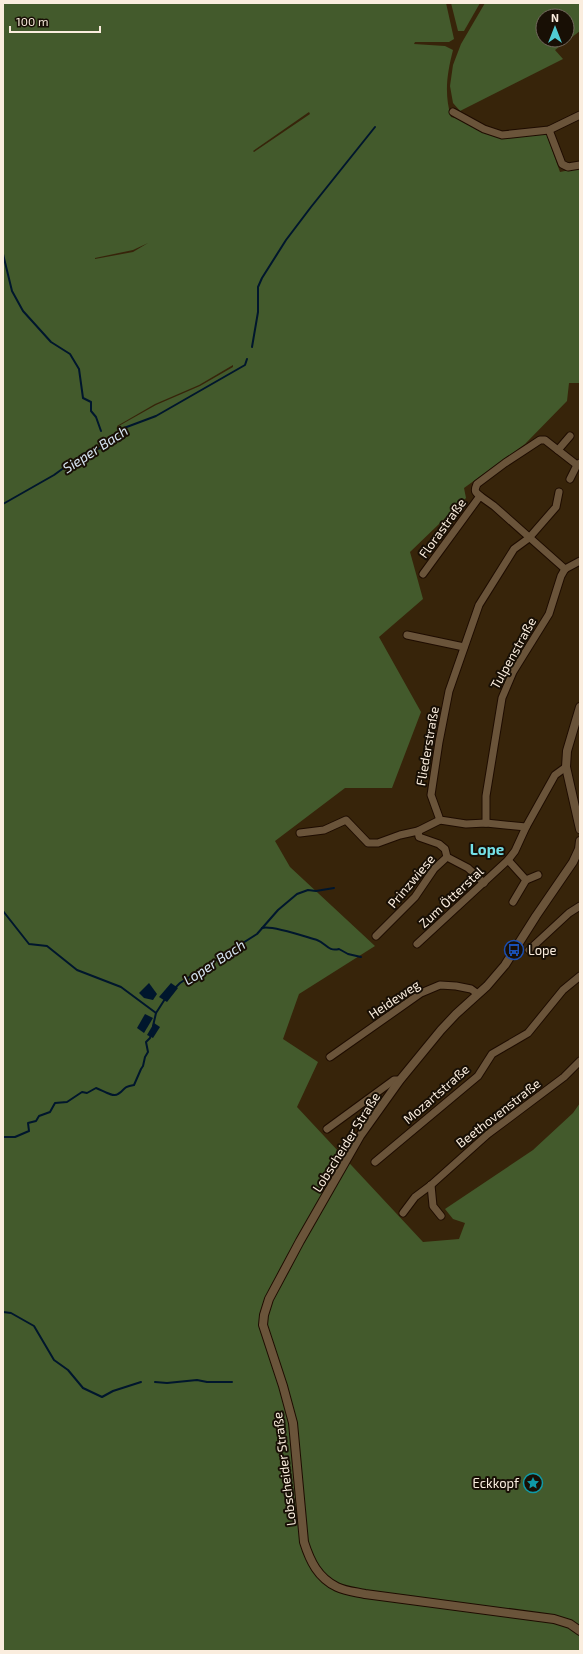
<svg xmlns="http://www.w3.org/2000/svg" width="583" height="1654" font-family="'Exo 2',sans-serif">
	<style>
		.green { fill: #435a2c; fill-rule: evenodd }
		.water { fill: #00162d }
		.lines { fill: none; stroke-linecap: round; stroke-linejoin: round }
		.stream { stroke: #00162d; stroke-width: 2 }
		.minor-casing { stroke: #1e0c00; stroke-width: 9 }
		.tertiary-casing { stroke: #1e0c00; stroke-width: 10 }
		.minor { stroke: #6a543a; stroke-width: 7 }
		.tertiary { stroke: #6a543a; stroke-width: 8 }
		.labels { text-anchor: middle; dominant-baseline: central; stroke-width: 4; stroke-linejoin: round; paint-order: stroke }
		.street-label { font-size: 13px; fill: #faedde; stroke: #180f05 }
		.poi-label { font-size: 13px; fill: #faedde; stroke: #180f05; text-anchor: start }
		.water-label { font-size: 14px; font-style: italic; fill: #d7e5f3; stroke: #180f05 }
		.quarter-label { font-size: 15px; font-weight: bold; fill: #74e0e7; stroke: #180f05 }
	</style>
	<rect width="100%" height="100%" fill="#37240a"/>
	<g class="green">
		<path d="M 3,3 L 446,3 L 454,39 L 449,42 L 415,42 L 414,44 L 445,46 L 453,50 C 447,74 444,93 451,117 L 466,121 L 483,131 L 546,133 L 560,172 L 580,168 L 580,383 L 569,383 L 567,401 L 525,444 L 464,488 L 466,498 L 410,552 L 423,599 L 379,637 L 421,712 L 392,788 L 345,788 L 275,841 L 290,867 L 375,946 L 299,994 L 283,1039 L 318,1062 L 297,1107 L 423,1242 L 459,1239 L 465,1223 L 453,1219 L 445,1209 L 533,1150 L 573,1113 L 580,1103 L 580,1629 L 570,1627 L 580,1635 L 580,1651 L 3,1651 ZM 309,112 L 310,114 L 254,152 L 253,151 ZM 148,243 L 133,252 L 95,259 L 95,258 L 133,250 ZM 233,365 L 233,367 L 200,386 L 156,405 L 117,427 L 117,426 L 155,404 L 199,385 Z"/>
		<path d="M 451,3 L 480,3 L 464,31 L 458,31 Z"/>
		<path d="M 485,3 L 580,3 L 580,31 L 555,50 L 563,59 L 460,111 L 453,103 L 450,86 L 453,65 L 461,44 ZM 543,16 L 567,16 L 567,40 L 543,40 Z"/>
	</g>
	<g class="water">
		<path d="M 149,983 L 157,994 L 153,1000 L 144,998 L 139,993 Z"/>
		<path d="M 171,983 L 178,988 L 167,1002 L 159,997 Z"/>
		<path d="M 145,1014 L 153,1018 L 144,1033 L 137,1028 Z"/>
		<path d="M 154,1023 L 160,1027 L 153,1038 L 147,1035 Z"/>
	</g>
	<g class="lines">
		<g class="stream">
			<path d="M 3,254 L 12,291 L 23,311 L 51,342 L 70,354 L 79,369 L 83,398 L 91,402 L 91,411 L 96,417 L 101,431"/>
			<path d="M 252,347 L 258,312 L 258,287 L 262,278 L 286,240 L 311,207 L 375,127"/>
			<path d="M 3,504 L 54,475 L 83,454 L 103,447 L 124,428 L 156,416 L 245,365 L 247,359"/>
			<path d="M 3,911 L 29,944 L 47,946 L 77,970 L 121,987 L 156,1013"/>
			<path d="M 262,928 C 272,925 306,937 317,940 C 326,943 328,952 339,949 L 348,954 L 361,957"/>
			<path d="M 176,987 L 180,983 L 257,934 L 278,910 L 297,894 L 308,890 L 316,891 L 334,888"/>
			<path d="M 153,1026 L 156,1013 L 165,999"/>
			<path d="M 3,1137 L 15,1137 L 29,1131 L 28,1123 L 36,1121 L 39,1116 L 50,1112 L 55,1103 L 67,1102 L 82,1092 L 87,1093 L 96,1088 C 102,1090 113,1098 118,1094 C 126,1090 121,1087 134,1085 L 141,1069 L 143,1066 L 145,1057 L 148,1052 L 146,1042 L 150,1038 L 151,1034"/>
			<path d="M 3,1312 L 11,1313 L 34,1326 L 54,1360 L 68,1370 L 83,1388 L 102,1397 L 113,1391 L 141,1382"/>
			<path d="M 155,1382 L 167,1383 L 197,1380 L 207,1382 L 232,1382"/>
		</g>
		<g class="minor-casing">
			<g id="minor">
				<path d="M 453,112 L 484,129 L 502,135 L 549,130 L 580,115"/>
				<path d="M 549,130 L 562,164 L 568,167 L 580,165"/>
				<path d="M 558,450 L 570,436"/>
				<path d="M 570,479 L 577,465"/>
				<path d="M 559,492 L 556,507 L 529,538 L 514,549 L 479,605 L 449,691 L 439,742 L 431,795 L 440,820 L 466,824 L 486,823 L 526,827 L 555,775 L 566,767"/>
				<path d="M 480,496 C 475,492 474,491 477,484 L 505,463 L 540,440 L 545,440 L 577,465 L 580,463"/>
				<path d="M 565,569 L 580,561"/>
				<path d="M 423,574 L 480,496 L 494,506 L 565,569"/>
				<path d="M 407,635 L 464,647"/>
				<path d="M 486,823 L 486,796 L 502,698 L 513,672 L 549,614 L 561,576 L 565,569"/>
				<path d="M 418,831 L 419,837 L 439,844 L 445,849 L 447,857 L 468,868 L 484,883"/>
				<path d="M 300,833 L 324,830 L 346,820 L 368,843 L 378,843 L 400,835 L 418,831 L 440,820"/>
				<path d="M 508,860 L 526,880 L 538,875"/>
				<path d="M 513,902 L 526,880"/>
				<path d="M 376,936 L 415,897 L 434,869 L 447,857"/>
				<path d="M 417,944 L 508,860 L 515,851 L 526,827"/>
				<path d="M 529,950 L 569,913 L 580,906"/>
				<path d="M 330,1057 L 421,993 L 440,985 L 456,986 L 471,989 L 478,994"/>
				<path d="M 327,1129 L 394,1080 L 400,1080"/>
				<path d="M 375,1162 L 478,1076 L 492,1054 L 528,1033 L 563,990 L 580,976"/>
				<path d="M 431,1185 L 433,1206 L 441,1216"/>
				<path d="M 403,1213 L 415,1197 L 431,1185 L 488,1134 L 564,1077 L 580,1061"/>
			</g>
		</g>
		<g class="tertiary-casing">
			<g id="tertiary">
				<path d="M 580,707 L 567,751 L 566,767 L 580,829"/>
				<path d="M 580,841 L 579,849 L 573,862 L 536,916 L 505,965 L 487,986 L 456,1014 L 441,1030 L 400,1080 L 360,1136 L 300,1241 L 269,1299 L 264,1315 L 263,1325 L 283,1386 L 293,1423 L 304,1542 C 310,1561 318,1578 337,1587 C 345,1591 356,1592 365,1594 L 554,1619 L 570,1624 L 580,1631"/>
			</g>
		</g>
		<use href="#minor" class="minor"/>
		<use href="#tertiary" class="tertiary"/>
	</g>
	<defs>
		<g id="bus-ring" transform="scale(1)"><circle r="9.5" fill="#180f05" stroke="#1a4fb4" stroke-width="1.5"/><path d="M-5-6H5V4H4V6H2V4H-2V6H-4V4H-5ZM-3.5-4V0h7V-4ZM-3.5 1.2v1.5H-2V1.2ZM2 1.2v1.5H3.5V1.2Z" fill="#1a4fb4"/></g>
		<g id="sight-ring" transform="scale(1)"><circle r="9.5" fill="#180f05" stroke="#0f9aa8" stroke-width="1.5"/><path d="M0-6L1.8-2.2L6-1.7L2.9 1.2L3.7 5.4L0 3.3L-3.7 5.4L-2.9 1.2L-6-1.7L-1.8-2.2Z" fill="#0f9aa8"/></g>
	</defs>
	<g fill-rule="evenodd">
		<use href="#bus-ring" x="514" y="950"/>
		<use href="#sight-ring" x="533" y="1483"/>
	</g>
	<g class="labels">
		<g class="street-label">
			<text transform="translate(442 528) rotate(-54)">Florastraße</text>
			<text transform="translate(513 653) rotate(-61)">Tulpenstraße</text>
			<text transform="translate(427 746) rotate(-80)">Fliederstraße</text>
			<text transform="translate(411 881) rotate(-50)">Prinzwiese</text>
			<text transform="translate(451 897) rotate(-43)">Zum Ötterstal</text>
			<text transform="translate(394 999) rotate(-34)">Heideweg</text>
			<text transform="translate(436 1094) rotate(-41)">Mozartstraße</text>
			<text transform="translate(498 1113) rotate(-38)">Beethovenstraße</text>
			<text transform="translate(346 1142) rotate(-58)">Lobscheider Straße</text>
			<text transform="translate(284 1469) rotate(-97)">Lobscheider Straße</text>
		</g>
		<g class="poi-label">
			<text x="528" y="950">Lope</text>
			<text x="519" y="1483" text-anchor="end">Eckkopf</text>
		</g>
		<g class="water-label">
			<text transform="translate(95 449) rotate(-33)">Sieper Bach</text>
			<text transform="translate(214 962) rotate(-33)">Loper Bach</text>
		</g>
		<g class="quarter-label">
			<text x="487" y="849">Lope</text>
		</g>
	</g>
	<rect width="583" height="1654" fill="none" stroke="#faedde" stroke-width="8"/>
	<g transform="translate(555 28)"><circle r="19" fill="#180f05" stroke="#72685c"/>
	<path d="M0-3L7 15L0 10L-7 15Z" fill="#51ccd4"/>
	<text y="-6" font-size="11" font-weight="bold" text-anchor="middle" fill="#faedde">N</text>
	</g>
	<path d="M10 26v6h90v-6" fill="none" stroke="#faedde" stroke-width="2"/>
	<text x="16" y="26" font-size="12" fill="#faedde" stroke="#180f05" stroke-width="3" paint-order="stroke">100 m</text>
</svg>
